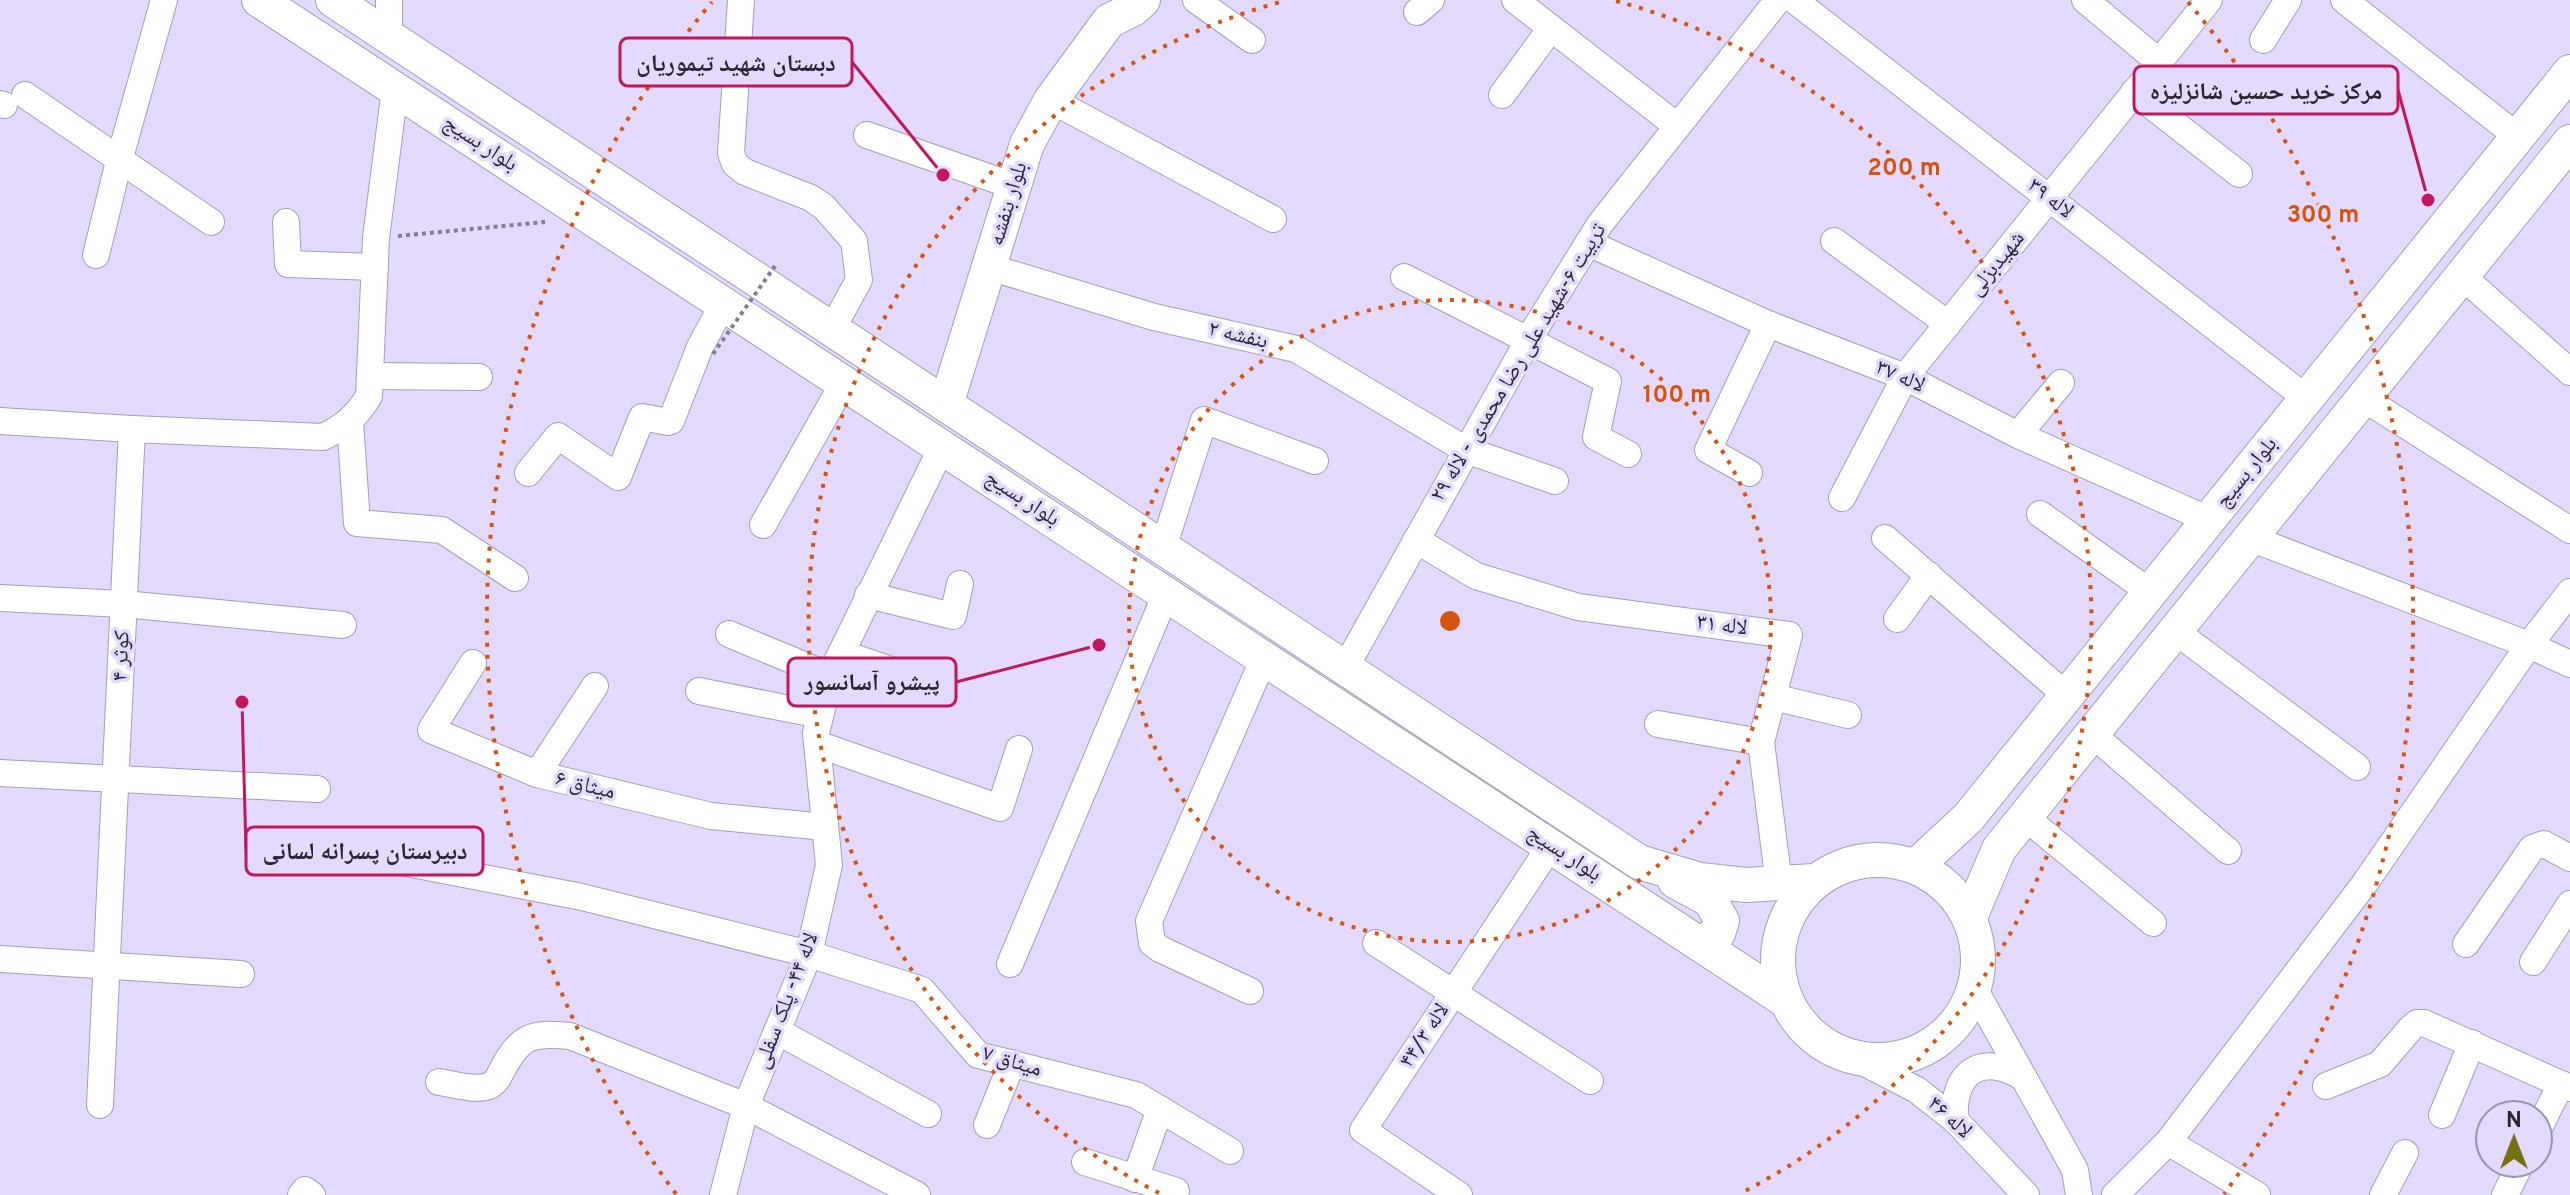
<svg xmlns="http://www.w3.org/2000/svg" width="2570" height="1195" font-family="Overpass,'Noto Naskh Arabic',sans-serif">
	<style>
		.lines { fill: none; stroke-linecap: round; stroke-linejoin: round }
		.minor-casing { stroke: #a59dbf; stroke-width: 28 }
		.major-casing { stroke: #a59dbf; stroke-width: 36 }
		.path { stroke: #837d95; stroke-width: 4; stroke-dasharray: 4 4; stroke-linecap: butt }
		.minor { stroke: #fff; stroke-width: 26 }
		.major { stroke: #fff; stroke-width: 34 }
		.path-bridge { stroke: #837d95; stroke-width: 4; stroke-dasharray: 4 4; stroke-linecap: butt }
		.ring { fill: none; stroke: #d55410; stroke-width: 4; stroke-dasharray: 4 8 }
		.labels { text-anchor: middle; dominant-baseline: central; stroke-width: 7; stroke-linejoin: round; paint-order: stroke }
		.street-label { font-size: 22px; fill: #292533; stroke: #e3dafe }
		.centre { fill: #d55410; stroke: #e3dafe; stroke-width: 4 }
		.ring-label { font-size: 24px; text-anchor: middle; font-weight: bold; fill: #d55410; stroke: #e3dafe; stroke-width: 7; stroke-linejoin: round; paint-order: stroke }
		.leader { fill: none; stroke: #c2185b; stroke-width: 3 }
		.callout-dot { fill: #c2185b; stroke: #e3dafe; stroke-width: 3 }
		.callout { fill: #e3dafe; stroke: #c2185b; stroke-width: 3 }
		.callout-label { font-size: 24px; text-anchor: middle; font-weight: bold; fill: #292533 }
	</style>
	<rect width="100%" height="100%" fill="#e3dafe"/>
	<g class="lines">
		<g class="minor-casing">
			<g id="minor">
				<path d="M 389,0 L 389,37"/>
				<path d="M 741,0 L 731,153 L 735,164 L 745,172 L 811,198 L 824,207 L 854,241 L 859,280 L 832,329"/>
				<path d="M 1196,0 L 1252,40"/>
				<path d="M 1515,0 L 1677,126"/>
				<path d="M 1794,0 L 2306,398"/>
				<path d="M 2085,0 L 2159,62"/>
				<path d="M 2344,0 L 2518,137"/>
				<path d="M 1417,12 L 1431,0"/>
				<path d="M 2263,40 L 2288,0"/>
				<path d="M 2134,92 L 2239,174"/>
				<path d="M 25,95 L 211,222"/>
				<path d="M 1502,95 L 1551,28"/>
				<path d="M 1051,100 L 1273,219"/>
				<path d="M 0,104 L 4,105"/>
				<path d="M 867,135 L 1014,186"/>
				<path d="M 286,222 L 288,264 L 375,267"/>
				<path d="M 1834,241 L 1948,324"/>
				<path d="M 1588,243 L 1768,324 L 1905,377 L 2018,435 L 2209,520"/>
				<path d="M 96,255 L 119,161 L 164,0"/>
				<path d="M 989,267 L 1154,317 L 1296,349 L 1466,450 L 1555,481"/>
				<path d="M 2462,276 L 2570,372"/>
				<path d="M 1404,277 L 1608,381 L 1596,437 L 1628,454"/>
				<path d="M 371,376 L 479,377"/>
				<path d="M 2363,398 L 2570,530"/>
				<path d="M 0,421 L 132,429"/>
				<path d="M 350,421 L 357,523 L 442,530 L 515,578"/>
				<path d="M 2018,435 L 2061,383"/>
				<path d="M 528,473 L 558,436 L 618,477 L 642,417 L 668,422 L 671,421 L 700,347 L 723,304"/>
				<path d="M 1749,473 L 1708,450 L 1768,324"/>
				<path d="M 1842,498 L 1905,377 L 2209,0"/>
				<path d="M 2040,514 L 2150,592"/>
				<path d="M 763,525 L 844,382"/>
				<path d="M 1885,538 L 2067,696"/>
				<path d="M 2250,538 L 2529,645 L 2570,664"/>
				<path d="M 1416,540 L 1476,576 L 1578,607 L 1789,635 L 1761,742 L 1779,884"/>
				<path d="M 1163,548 L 1204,420 L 1315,461"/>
				<path d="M 868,595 L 953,616 L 960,584"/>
				<path d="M 0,598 L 124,604 L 343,625"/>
				<path d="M 1897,619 L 1929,575"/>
				<path d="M 2175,631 L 2357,767"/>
				<path d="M 729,634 L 830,676"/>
				<path d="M 841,653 L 900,673"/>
				<path d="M 473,663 L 431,730 L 537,774 L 711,816 L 825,827"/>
				<path d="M 1345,668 L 1533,332 L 1600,224 L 1778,0"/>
				<path d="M 699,691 L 820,715"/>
				<path d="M 1773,697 L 1848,715"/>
				<path d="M 1658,724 L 1761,742"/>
				<path d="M 2092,734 L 2228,851"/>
				<path d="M 817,744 L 1000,808 L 1019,749"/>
				<path d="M 0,773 L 317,789"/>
				<path d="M 537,774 L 595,686"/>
				<path d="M 2025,817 L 2153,923"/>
				<path d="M 381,858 L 582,897 L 809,954 L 922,990 L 978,1055 L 1136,1095 L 1230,1151"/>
				<path d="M 1376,943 L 1590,1081"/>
				<path d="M 2466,944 L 2532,848 L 2544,844 L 2570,858"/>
				<path d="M 0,959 L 241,974"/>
				<path d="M 2533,962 L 2570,904"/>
				<path d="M 1010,964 L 1166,594"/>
				<path d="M 1975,990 L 2075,1170 L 2079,1195"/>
				<path d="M 1250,991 L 1160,949 L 1152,943 L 1149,921 L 1264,658"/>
				<path d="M 777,1031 L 928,1114"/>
				<path d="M 1857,1059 L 1917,1090 L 1955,1120 L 2026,1195"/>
				<path d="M 439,1082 C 453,1084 475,1091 489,1086 C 495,1083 498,1079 501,1072 C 520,1036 530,1032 570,1036 L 746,1106 L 917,1195"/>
				<path d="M 2326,1086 L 2380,1064 L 2411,1028 L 2417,1023 L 2424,1023 L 2570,1088"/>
				<path d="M 100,1105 L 132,429 L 323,437 C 344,427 357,416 369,396 L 376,238 L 395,89"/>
				<path d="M 2442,1115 L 2472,1043"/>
				<path d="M 1955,1120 C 1952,1071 1982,1052 2024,1078"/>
				<path d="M 987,1125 L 1012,1063"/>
				<path d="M 2538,1130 L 2561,1084"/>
				<path d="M 2168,1142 L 2257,1195"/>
				<path d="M 1085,1162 L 1176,1191"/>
				<path d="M 1135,1179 L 1160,1109"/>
				<path d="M 301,1195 L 305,1190 L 312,1195"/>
				<path d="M 723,1195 L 746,1106 L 809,954 L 829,865 L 816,733 L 830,676 L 942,447"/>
				<path d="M 1459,1195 L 1363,1130 L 1551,845"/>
				<path d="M 2115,1195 L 2168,1142 L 2365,883 L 2529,645 L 2570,592"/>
				<path d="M 2383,1195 L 2405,1153"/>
				<path d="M 2505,1195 L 2521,1163"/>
			</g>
		</g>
		<g class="major-casing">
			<g id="major">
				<path d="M 259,0 L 1785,1000"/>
				<path d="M 333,0 L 1639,862 L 1700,880 L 1746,885 L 1815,881"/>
				<path d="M 946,405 L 1027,144 L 1051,100 L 1109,21 L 1133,9 L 1143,0"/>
				<circle cx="1878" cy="960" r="100"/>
				<path d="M 1916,866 L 1968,818 L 2570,72"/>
				<path d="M 1675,881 L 1710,900 L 1722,921 L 1718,933 L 1701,944"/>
				<path d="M 1970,917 L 1999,849 L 2570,142"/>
			</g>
		</g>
		<path class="path" d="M 398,236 L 545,222"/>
		<use href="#minor" class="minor"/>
		<use href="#major" class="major"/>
		<path class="path-bridge" d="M 713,354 L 775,266"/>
	</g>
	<g class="ring">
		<circle cx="1450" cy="621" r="321"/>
		<path d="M1159 1193A642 642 0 0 1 1284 1M1616 1A642 642 0 0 1 1741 1193"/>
		<path d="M676 1194A963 963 0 0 1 712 2M2188 2A963 963 0 0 1 2224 1194"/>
	</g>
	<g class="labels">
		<g class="street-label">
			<text transform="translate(480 144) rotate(33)">بلوار بسیج</text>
			<text transform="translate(2050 199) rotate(38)">لاله ۳۹</text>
			<text transform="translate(1009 204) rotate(-73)">بلوار بنفشه</text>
			<text transform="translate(1997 264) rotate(-51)">شهیدبزلی</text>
			<text transform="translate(1238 336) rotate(13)">بنفشه ۲</text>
			<text transform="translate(1519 363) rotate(-59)">تربیت ۶-شهید علی رضا محمدی - لاله ۲۹</text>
			<text transform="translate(1900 377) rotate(24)">لاله ۳۷</text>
			<text transform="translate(2247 473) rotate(-51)">بلوار بسیج</text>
			<text transform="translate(1022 499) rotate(33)">بلوار بسیج</text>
			<text transform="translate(1722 626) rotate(7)">لاله ۳۱</text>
			<text transform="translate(122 656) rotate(-87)">کوثر ۴</text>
			<text transform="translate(585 786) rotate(14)">میثاق ۶</text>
			<text transform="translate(1564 854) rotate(33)">بلوار بسیج</text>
			<text transform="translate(787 1001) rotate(-69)">لاله ۴۴- پلک سفلی</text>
			<text transform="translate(1425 1036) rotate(-57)">لاله ۴۴/۳</text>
			<text transform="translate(1012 1062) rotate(17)">میثاق ۷</text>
			<text transform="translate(1949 1118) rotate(42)">لاله ۴۶</text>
		</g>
	</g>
	<circle cx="1450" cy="621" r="12" class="centre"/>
	<g class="ring-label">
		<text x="1904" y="175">200 m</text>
		<text x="2323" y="222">300 m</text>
		<text x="1677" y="402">100 m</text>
	</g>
	<path class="leader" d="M943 175L852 62M2428 200L2398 90M1099 645L956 682M242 702L246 851"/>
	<g class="callout-dot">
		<circle cx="943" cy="175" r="8"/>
		<circle cx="2428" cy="200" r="8"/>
		<circle cx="1099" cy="645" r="8"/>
		<circle cx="242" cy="702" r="8"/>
	</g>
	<g class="callout">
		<rect x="620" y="38" width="232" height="48" rx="8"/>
		<rect x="2134" y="66" width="264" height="48" rx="8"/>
		<rect x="788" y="658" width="168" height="48" rx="8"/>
		<rect x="246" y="827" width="237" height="48" rx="8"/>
	</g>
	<g class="callout-label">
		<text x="736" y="71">دبستان شهید تیموریان</text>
		<text x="2266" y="99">مرکز خرید حسین شانزلیزه</text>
		<text x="872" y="690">پیشرو آسانسور</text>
		<text x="365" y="859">دبیرستان پسرانه لسانی</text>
	</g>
	<g transform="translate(2514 1139)"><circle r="38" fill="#e3dafe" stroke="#9992ad" stroke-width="2"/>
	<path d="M0-6L14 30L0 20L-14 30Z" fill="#767012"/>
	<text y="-12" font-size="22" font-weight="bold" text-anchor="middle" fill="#292533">N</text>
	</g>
</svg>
